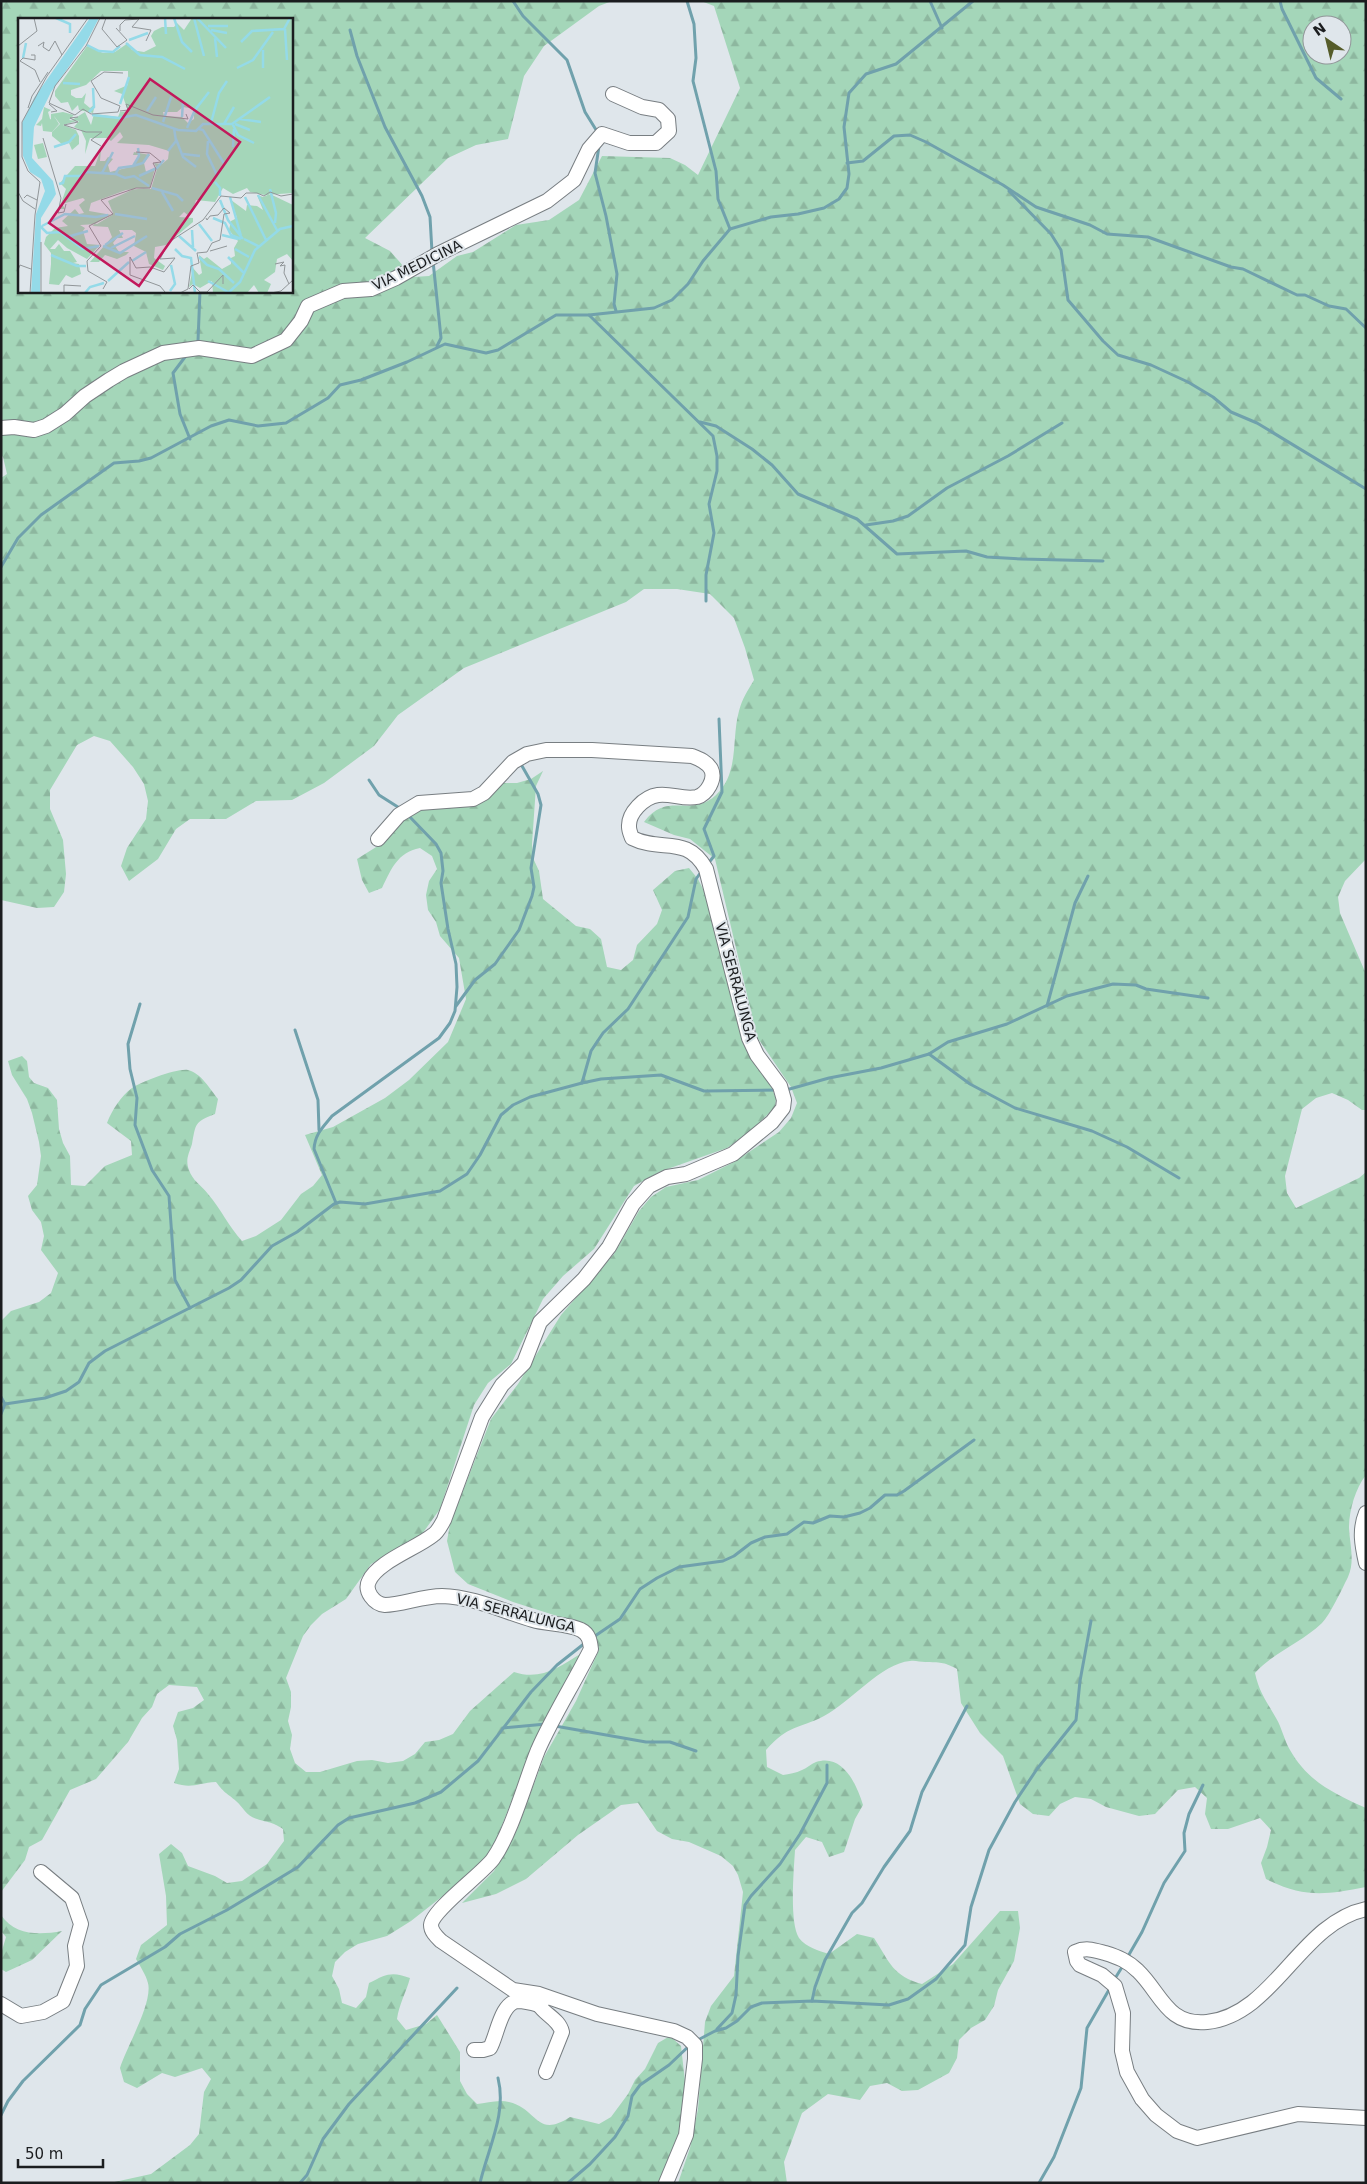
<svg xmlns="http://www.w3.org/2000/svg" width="1367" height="2184" font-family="'DejaVu Sans',sans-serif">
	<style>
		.forest { fill: url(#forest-firs); fill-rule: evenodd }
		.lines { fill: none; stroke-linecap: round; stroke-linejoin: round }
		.stream { stroke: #70a1ac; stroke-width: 3 }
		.minor-casing { stroke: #787e82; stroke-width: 16 }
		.minor { stroke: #fff; stroke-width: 14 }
		.labels { text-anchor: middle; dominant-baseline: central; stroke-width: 4; stroke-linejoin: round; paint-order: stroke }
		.street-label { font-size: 14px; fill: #1b1d1f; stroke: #dfe6eb }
		.inset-river { fill: none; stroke: #94dae8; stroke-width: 2.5 }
		.inset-road { fill: none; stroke: #919699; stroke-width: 1 }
		.view { fill: #c2185b; fill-opacity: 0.15; stroke: #c2185b; stroke-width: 2.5 }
		.inset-edge { fill: none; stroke: #1b1d1f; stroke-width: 2.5 }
	</style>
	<defs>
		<pattern id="forest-firs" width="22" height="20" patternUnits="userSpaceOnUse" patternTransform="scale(1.25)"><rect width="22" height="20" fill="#a4d6b9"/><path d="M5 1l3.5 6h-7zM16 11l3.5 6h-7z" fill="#8db79f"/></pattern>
	</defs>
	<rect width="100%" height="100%" fill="#dfe6eb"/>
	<g class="forest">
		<path d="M 1,1 L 612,1 L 599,6 L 544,46 L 524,76 L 508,139 L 476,145 L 448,158 L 365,238 L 390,251 L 413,277 L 429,276 L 457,256 L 473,252 L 516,225 L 549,220 L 579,200 L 602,156 L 670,158 L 685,165 L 698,175 L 740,88 L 714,6 L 701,1 L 1366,1 L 1366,859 L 1345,881 L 1338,897 L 1340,913 L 1366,974 L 1366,1110 L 1362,1110 L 1348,1100 L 1332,1093 L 1316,1098 L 1302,1109 L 1285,1176 L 1287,1193 L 1296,1208 L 1359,1178 L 1366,1172 L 1366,1475 C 1355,1489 1349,1511 1349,1528 C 1350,1546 1355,1561 1348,1577 C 1342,1589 1330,1615 1322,1623 C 1301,1643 1274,1652 1255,1673 C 1259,1692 1267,1702 1276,1718 C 1282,1728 1284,1740 1290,1750 C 1308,1782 1335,1794 1366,1808 L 1366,1887 C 1325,1895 1304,1898 1266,1879 L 1261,1863 L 1267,1847 L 1271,1830 L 1260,1818 L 1228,1829 L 1211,1829 L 1205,1814 L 1207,1798 L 1195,1787 L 1178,1790 L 1155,1814 L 1139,1816 L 1106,1807 L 1091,1799 L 1075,1797 L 1060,1804 L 1049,1816 L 1033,1814 L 1020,1804 L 1003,1756 L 980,1733 L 961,1703 L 957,1669 C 942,1661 941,1663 925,1662 C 920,1662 915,1660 910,1661 C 882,1663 849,1703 824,1716 C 797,1730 789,1724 766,1750 L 767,1767 L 783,1775 C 789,1774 796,1773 802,1770 C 807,1768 811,1764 816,1762 C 843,1753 857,1785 863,1805 L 855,1819 L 844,1852 L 829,1857 L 822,1842 L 806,1837 L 795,1850 C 794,1869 789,1923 799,1938 C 806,1947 819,1951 829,1954 L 857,1934 L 874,1938 C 890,1963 893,1976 922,1984 L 953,1964 L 1000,1911 L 1018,1911 L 1020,1928 L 1014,1961 L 998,1990 L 994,2006 L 985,2020 L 971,2028 L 959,2040 L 957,2058 L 949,2073 L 918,2090 L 902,2091 L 887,2083 L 870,2086 L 860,2100 L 828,2094 L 802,2113 L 784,2162 L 787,2183 L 678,2183 L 690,2148 L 698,2109 L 705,2022 L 711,2006 L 734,1976 L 743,1892 L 738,1875 L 733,1866 L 721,1856 L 689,1842 L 672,1839 L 657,1831 L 638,1803 L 621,1805 L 578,1835 L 526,1879 L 496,1894 L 462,1903 L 494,1871 L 517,1830 L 544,1757 L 576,1701 L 599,1650 L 595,1634 L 582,1624 L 513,1602 L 468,1584 L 455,1572 L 447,1541 L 450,1524 L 491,1419 L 518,1384 L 561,1315 L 614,1254 L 639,1211 L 651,1197 L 666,1187 L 698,1180 L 734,1162 L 779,1132 L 791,1118 L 797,1103 L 791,1087 L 757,1037 L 715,859 L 690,839 L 674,835 L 644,822 C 668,790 690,819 716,795 C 740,772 731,739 739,711 C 742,699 748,690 754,680 L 745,648 L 734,618 L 710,594 L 677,589 L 644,589 L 626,602 L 464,668 L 398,715 L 374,746 L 324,783 L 292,800 L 256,801 L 226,819 L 190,819 L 176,829 L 158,859 L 129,881 L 121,866 L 127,848 L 146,819 L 148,801 L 144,784 L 133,767 L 110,741 L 94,736 L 77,745 L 50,790 L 50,809 L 63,840 L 66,874 L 64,892 L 54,907 L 37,908 L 1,900 L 1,478 L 7,474 L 3,457 L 1,455 ZM 19,19 L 291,19 L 291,291 L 19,291 ZM 1312,25 L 1342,25 L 1342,55 L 1312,55 Z"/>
		<path d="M 543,771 L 536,786 L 532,844 L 533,858 L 539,871 L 543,899 L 576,926 L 590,929 L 601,939 L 607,967 L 621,970 L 633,960 L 637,945 L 657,924 L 662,910 L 653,890 L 675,871 L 689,868 L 698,879 L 704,891 L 745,1044 L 771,1086 L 776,1099 L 775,1107 L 751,1131 L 727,1148 L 659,1172 L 634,1186 L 594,1249 L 563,1276 L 543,1299 L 511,1364 L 488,1383 L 474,1405 L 440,1509 L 422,1534 L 398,1550 L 371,1564 L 346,1599 L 322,1614 L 311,1625 L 303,1636 L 286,1678 L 291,1692 L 291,1707 L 288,1721 L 292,1735 L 290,1749 L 295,1763 L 306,1772 L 320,1772 L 357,1761 L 372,1760 L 388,1763 L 403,1761 L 415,1754 L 425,1742 L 439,1740 L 453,1734 L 470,1711 L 514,1672 C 541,1681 559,1667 582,1653 L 536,1738 L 492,1851 L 463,1880 L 411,1921 L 387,1936 L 358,1944 L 345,1952 L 335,1962 L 332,1976 L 339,1989 L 342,2003 L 356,2008 L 366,1997 L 369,1983 C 386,1974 392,1971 410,1978 C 406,1993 399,2004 397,2019 L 406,2030 L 426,2024 L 437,2015 L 460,2052 L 460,2081 L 467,2094 L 477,2104 C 487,2103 499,2099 509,2102 C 538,2109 536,2139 570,2117 L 599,2124 L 611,2117 L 628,2094 L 635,2080 L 645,2069 L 658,2043 L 670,2036 L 681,2046 L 686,2090 L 679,2132 L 659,2183 L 110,2183 L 151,2174 L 190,2145 L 199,2134 L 204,2092 L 211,2079 L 202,2068 L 175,2077 L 162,2073 L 137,2088 L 124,2082 L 120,2068 C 126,2048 153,2003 148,1983 C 146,1975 140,1966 136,1959 L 141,1945 L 167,1925 L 166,1896 L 159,1854 L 171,1844 L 182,1853 L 188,1866 L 215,1876 L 227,1883 L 242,1881 L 267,1864 L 284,1841 L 283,1829 C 271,1821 269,1823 257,1819 C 246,1816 244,1808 236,1801 C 227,1793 225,1794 216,1782 C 198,1783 192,1789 174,1783 L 179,1769 L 177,1740 L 173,1726 L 178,1712 L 193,1708 L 204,1700 L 197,1687 L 169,1685 L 157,1694 L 152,1707 L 142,1718 L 128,1742 L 96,1779 L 70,1790 L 42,1840 L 29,1847 L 25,1860 L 1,1892 L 1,1321 L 11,1311 L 39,1302 L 51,1293 L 58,1273 L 41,1250 L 44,1236 L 41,1222 L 32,1210 L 28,1196 L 37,1185 L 41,1156 L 39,1142 L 32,1113 L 27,1099 L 12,1075 L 8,1061 L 22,1056 L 27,1061 L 29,1077 L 34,1083 L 48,1088 L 57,1100 L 59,1129 L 63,1143 L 70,1156 L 71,1185 L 85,1186 L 105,1166 L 132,1155 L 131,1141 L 107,1123 C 112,1110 121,1096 132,1088 C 141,1082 177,1068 188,1070 C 201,1073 210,1089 218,1099 L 215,1114 C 194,1122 196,1124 192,1144 C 189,1154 185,1159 189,1170 C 192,1180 202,1186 208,1194 C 221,1209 229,1227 242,1241 L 256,1236 L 281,1220 L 301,1194 L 313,1186 L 322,1175 L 305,1135 L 333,1127 L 385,1098 L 409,1080 L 448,1042 L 466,999 L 459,958 L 440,936 L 436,922 L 428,910 L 426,895 L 429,881 L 437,869 L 432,856 L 420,848 C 397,853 392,868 382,888 L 369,893 L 362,880 L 357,859 L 381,844 L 393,828 L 418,810 L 477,805 L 503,783 L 517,783 L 531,779 Z"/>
		<path d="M 1,1915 C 15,1936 40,1935 62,1931 L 32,1960 L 6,1972 L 1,1969 L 1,1954 L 6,1937 L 1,1931 Z"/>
	</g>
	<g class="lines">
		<g class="stream">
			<path d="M 513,1 L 523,16 L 567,60 L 585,112 L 598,133"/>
			<path d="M 687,1 L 694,24 L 696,58 L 693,81 L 716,171 L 718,199 L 730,229"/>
			<path d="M 930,1 L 942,28"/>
			<path d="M 1280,1 L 1282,9 L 1316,78 L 1341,99"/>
			<path d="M 350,30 L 357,56 L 385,127 L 422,196 L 430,217 L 432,252"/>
			<path d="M 599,146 L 595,173 L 606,216 L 617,274 L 614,304 L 616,311"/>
			<path d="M 847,163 L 863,161 L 894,136 L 910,135 L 926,142 L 1003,185 L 1036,207 L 1090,225 L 1107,234 L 1148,237 L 1231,267 L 1243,269 L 1297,295 L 1305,295 L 1329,306 L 1346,309 L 1366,328"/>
			<path d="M 1009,191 L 1051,234 L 1061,250 L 1068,300 L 1103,341 L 1118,355 L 1151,365 L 1188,382 L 1213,397 L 1231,412 L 1257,423 L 1366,489"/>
			<path d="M 433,261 L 441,338 L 437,346"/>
			<path d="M 589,315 L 713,436 L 717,456 L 717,471 L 709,504 L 714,533 L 706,575 L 706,601"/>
			<path d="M 195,345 L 198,341 L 200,291"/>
			<path d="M 188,353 L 173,373 L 180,414 L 190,439"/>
			<path d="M 700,422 L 716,426 L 752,449 L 772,465 L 798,494 L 857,519 L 897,554 L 966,551 L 987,557 L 1022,559 L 1103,561"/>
			<path d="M 866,525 L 893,521 L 908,516 L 947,488 L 1008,456 L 1062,423"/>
			<path d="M 1,567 L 18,538 L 41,515 L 114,463 L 139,461 L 151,458 L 211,426 L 229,420 L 258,426 L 286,423 L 328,398 L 340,385 L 361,380 L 407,362 L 445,344 L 486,353 L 498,350 L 556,315 L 589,315 L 654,308 L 672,300 L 688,284 L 703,261 L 730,229 L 771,217 L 798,214 L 824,208 L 839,199 L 847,188 L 849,174 L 844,127 L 849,93 L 866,74 L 896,64 L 973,1"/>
			<path d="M 369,780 L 379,795 L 401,809"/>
			<path d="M 707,865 L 714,856 L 704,829 L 722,792 L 719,719"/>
			<path d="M 140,1004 L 128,1044 L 130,1069 L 137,1098 L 135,1125 L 152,1170 L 169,1196 L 175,1280 L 190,1308"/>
			<path d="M 456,1006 L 475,980 L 495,964 L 519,930 L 532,896 L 534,887 L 531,868 L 541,805 L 538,794 L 522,766"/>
			<path d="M 1047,1006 L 1075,903 L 1088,876"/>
			<path d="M 295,1030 L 318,1100 L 319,1130"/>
			<path d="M 929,1054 L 970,1084 L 1015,1108 L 1092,1131 L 1127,1147 L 1179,1178"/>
			<path d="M 582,1083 L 591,1051 L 603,1033 L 628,1009 L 688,917 L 696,879 L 701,872"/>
			<path d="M 786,1090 L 829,1078 L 881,1068 L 929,1054 L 948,1042 L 1007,1024 L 1067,996 L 1113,984 L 1136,985 L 1146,989 L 1208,998"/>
			<path d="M 336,1203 L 314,1149 C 315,1134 323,1127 332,1116 L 439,1038 L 450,1023 L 455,1011 L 457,987 L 456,964 L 448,929 L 441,883 L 443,871 L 441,853 L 436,844 L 408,815"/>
			<path d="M 1,1397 L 5,1404"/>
			<path d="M 1,1414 L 5,1404 L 45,1398 L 66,1391 L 79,1382 L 89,1363 L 105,1351 L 229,1288 L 241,1280 L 272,1246 L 297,1232 L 334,1204 L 340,1202 L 365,1204 L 440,1191 L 467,1174 L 480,1155 L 501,1115 L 513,1105 L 530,1097 L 582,1083 L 601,1079 L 661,1075 L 704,1091 L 778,1090"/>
			<path d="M 592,1638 L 620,1619 L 640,1589 L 657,1578 L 679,1567 L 723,1561 L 734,1556 L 751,1543 L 765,1537 L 787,1534 L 804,1522 L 813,1523 L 830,1516 L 844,1517 L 860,1513 L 870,1508 L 885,1495 L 897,1495 L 904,1491 L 974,1440"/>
			<path d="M 555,1726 L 646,1742 L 670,1742 L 696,1751"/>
			<path d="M 503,1728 L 546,1724"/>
			<path d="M 1127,1958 L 1142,1932 L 1164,1883 L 1185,1851 L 1184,1833 L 1189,1814 L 1203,1785"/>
			<path d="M 1114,1980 L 1124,1964"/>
			<path d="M 812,2001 L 815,1987 L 825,1960 L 852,1913 L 862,1903 L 884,1867 L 910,1831 L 922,1792 L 967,1706"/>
			<path d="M 717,2029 L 732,2013 L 736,1995 L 738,1956 L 745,1905 L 751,1896 L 780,1864 L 800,1834 L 827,1783 L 827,1765"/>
			<path d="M 696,2041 L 715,2031 L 726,2028 L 737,2021 L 751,2007 L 762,2003 L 812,2001 L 889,2005 L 908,1999 L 936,1979 L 965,1945 L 971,1907 L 989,1850 L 1015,1802 L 1037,1769 L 1076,1720 L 1080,1681 L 1091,1621"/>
			<path d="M 1,2115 L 8,2101 L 23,2081 L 80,2025 L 85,2009 L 101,1985 L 165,1947 L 180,1934 L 227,1910 L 298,1867 L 338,1825 L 349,1818 L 415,1803 L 441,1792 L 478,1761 L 531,1692 L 557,1665 L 585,1643"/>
			<path d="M 300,2183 L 307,2175 L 323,2139 L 349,2104 L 457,1988"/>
			<path d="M 480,2183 C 488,2148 507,2114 498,2078"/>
			<path d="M 568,2183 L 590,2164 L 615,2137 L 628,2116 L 632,2096 L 640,2085 L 669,2065 L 690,2045"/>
			<path d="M 1039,2183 L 1054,2157 L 1081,2088 L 1087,2028 L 1110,1988"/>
		</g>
		<g class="minor-casing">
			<g id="minor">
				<path d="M 1,428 L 14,427 L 34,430 L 46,426 L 65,414 L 85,396 L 109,380 L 124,371 L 163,353 L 199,348 L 252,356 L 286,340 L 301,321 L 308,306 L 343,291 L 371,289 L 396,278 L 438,254 L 547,201 L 574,180 L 589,149 L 602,134 L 629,143 L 656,143 L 669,131 L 668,119 L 659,110 L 642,107 L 613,94"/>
				<path d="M 378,839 L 399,815 L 419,803 L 473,799 L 484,793 L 513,762 L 527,754 L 546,750 L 592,750 L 692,756 C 700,759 707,762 711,769 C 716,779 707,794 697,797 C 683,800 671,793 658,795 C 644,797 628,813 629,827 C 629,831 631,835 632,838 C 662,853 686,834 706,869 L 749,1038 L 757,1055 L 780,1086 L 784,1100 L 783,1108 L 772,1122 L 733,1154 L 686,1174 L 667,1177 L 649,1186 L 633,1204 L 609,1247 L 584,1279 L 540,1322 L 524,1363 L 502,1385 L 482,1417 L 444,1520 C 441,1525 438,1532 433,1535 C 417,1548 377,1562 369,1581 C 364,1591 374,1604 385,1605 C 401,1605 423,1596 442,1596 C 474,1597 502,1611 533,1620 C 546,1624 570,1624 581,1630 C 589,1634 590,1641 591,1649 C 574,1683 553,1716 538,1750 C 525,1782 512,1832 493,1859 C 482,1874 432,1910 431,1925 C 431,1932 437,1937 441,1941 L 513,1990 L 539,1994 L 597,2014 L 674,2031 L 687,2037 L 695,2045 L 695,2059 L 686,2135 L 666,2183"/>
				<path d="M 1366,1513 C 1359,1530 1362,1545 1366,1563"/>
				<path d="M 1366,1909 C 1300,1923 1274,2015 1207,2022 C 1167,2026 1161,1993 1138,1971 C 1128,1961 1118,1957 1105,1953 C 1094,1950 1086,1947 1075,1952 L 1077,1961 L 1080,1965 L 1102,1975 L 1115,1986 L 1123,2013 L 1122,2051 L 1127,2072 L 1142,2099 L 1156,2115 L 1177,2131 L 1197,2138 L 1298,2114 L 1366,2118"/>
				<path d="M 544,1999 L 539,2005 C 545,2015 559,2019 562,2032 L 546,2072"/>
				<path d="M 1,2004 L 21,2016 L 43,2012 L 63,2001 L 77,1966 L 75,1946 L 81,1924 L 72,1898 L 41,1872"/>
				<path d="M 474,2050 L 483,2050 L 490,2048 C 497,2036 501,2002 518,2001 C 525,2001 532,2003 539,2005"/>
			</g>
		</g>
		<use href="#minor" class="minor"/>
	</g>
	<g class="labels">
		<g class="street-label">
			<text transform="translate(417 265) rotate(-26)">VIA MEDICINA</text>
			<text transform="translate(736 982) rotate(75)">VIA SERRALUNGA</text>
			<text transform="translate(516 1613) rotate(14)">VIA SERRALUNGA</text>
		</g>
	</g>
	<g transform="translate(18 18)">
		<rect width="275" height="275" fill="#dfe6eb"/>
		<path d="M 26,89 L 33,92 L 30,94 L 32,101 L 37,103 L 36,98 L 41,106 L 34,114 L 25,113 L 24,105 L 23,108 L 18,107 L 24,101 ZM 25,125 L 29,139 L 20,141 L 16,127 Z" fill="#a4d6b9"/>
		<path d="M 174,0 L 275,0 L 275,175 L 247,177 L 232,174 L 229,170 L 215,176 L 205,170 L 197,184 L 178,182 L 174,195 L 171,198 L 166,194 L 161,199 L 175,200 L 175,204 L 148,227 L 137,229 L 136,240 L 147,248 L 145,252 L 131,246 L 128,234 L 116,228 L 118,215 L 114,212 L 101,212 L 105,220 L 99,220 L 95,225 L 101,234 L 111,234 L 108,237 L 99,241 L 87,237 L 81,244 L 72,244 L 94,219 L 90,209 L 74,208 L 95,195 L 90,183 L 118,170 L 133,171 L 139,151 L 136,145 L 144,146 L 150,141 L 151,133 L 131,127 L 99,125 L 105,119 L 102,114 L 93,123 L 89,120 L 72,120 L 67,136 L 68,123 L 63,112 L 56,109 L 61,103 L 54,102 L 67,94 L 73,107 L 76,96 L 100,99 L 102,94 L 110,93 L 104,76 L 96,73 L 110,67 L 110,53 L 83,53 L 68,67 L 53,72 L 53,77 L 58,80 L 64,80 L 68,75 L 66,85 L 72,90 L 77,86 L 75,95 L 61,92 L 60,87 L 54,93 L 50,84 L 43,85 L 37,78 L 37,73 L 69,28 L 85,35 L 97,34 L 110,25 L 114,32 L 126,34 L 138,28 L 133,18 L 136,13 L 144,9 L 156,9 L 159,5 L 166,12 ZM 165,89 L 176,91 L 176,101 L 170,105 L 164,99 L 146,98 L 145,94 L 159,94 ZM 45,94 L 56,97 L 51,102 L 59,103 L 45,107 L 58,112 L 61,118 L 61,126 L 54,132 L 51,125 L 55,123 L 45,127 L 34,118 L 34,114 L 42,106 L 36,98 L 38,103 L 33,103 L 33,96 ZM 83,131 L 82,143 L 87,143 L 90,139 L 95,141 L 90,147 L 92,154 L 116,148 L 121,137 L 115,137 L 116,134 L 132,137 L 126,145 L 128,154 L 137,150 L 132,170 L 108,172 L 73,185 L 71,193 L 94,197 L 79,206 L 62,207 L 67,210 L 65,213 L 69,226 L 82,227 L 69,241 L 49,230 L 40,222 L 32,231 L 37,231 L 41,226 L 46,233 L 52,233 L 59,244 L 55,245 L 61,246 L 63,256 L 54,260 L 48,257 L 41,267 L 31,266 L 33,246 L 33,235 L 26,226 L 28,219 L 37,210 L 50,208 L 44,203 L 57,191 L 61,196 L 66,195 L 61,187 L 67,182 L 65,180 L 44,186 L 47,191 L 41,191 L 48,171 L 42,165 L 57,148 L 77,148 ZM 252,176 L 275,187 L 275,243 L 269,236 L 259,241 L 257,254 L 246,262 L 253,266 L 249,275 L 241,275 L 236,267 L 229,275 L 195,275 L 194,263 L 182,270 L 175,266 L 171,269 L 175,250 L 181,257 L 184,255 L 181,237 L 186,241 L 189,239 L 204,251 L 213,246 L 213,240 L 217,238 L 216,230 L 220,223 L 211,212 L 213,203 L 219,200 L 213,182 L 228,193 L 229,187 L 239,188 L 245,192 L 239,177 L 245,179 Z" fill="#a4d6b9" fill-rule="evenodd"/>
		<path d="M 72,0 L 81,0 L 69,23 L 33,74 L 16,109 L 14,140 L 35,163 L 38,176 L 23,200 L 22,275 L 13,275 L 18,196 L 27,173 L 23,161 L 12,154 L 5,138 L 4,105 L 16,80 Z" fill="#94dae8"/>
		<path class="inset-river" d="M 38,0 L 52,6 L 52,15M 147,0 L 148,16M 156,0 L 164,24 L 174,34M 176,0 L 186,38M 179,0 L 208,30M 190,8 L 210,8M 267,11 L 269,42M 193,12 L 209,15M 197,20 L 199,39M 111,22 L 130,15M 223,24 L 234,13 L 266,11 L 272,0M 108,25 L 122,37 L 144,39 L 167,51M 69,27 L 81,33 L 95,34 L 102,28M 5,40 L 8,25M 219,50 L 235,42 L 255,14M 245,50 L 245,32M 45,65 L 62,66M 102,86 L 111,59M 129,93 L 138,79M 71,94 L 76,89 L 75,70M 74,97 L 101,100 L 118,97 L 160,112 L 178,113 L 185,106 L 214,106 L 252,79M 164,99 L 165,83M 222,101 L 243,104M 145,104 L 153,79M 193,105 L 201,75 L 209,63M 206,106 L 216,89M 217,106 L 232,112M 215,107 L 220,117 L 236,125M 169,110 L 177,92 L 191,74M 181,111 L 185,112 L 207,147M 158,121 L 165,139 L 178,149M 190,123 L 189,136 L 199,157M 36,129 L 51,124 L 58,116M 215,129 L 216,111M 150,133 L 158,123 L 156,110M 165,136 L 182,138M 115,148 L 125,145 L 131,136M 84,155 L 95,134M 98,155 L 101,150 L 115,148 L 121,138 L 120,130M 121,158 L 139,150 L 146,142M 197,164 L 202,170 L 202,178M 41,166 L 45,165 L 47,158 L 62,158 L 67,154 L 98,156 L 107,160 L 116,158 L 131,168M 134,170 L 159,177 L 165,183M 252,171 L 258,195 L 257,205M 144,174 L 155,193M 240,177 L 260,214M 212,179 L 223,218M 227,179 L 248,222M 202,182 L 210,202 L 225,221M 97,196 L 129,201M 195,200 L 207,205 L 213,217 L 223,221M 181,206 L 194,223M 21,207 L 29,215 L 42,214 L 65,231 L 81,228M 24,208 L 47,196 L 78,199 L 90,197M 174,212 L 175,229M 204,217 L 220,221M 161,218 L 178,233M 49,219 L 70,213M 226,221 L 242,229M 87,227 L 105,215M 85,228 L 102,235 L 129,218M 93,230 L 117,218M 157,231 L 164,238 L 173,240 L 177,275M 217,231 L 231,239M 33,237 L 59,248 L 68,248M 181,239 L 189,247 L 201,251 L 216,265M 210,239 L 226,255M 114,243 L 128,234M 90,263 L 111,244M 190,263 L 210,274M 152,273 L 157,266 L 153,247M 67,275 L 72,269 L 86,265M 210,275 L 222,264 L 237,232 L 262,211 L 275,208"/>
		<path class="inset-road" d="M 82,0 L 68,28 L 37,68 L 31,85 L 57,97 L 65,91 L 73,96 L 100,94 L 102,88 L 83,80 L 73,63 L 86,54 L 105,55M 88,0 L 84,11 L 99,29 L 109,22 L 98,10M 102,13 L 102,7 L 107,2 L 121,1 L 114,9 L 133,12 L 128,23M 0,28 L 19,13 L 16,0M 20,28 L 26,24 L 25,29 L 31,33 L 37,23 L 44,37M 13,37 L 17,37 L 17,42 L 5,40 L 2,43 L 17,52 L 22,64M 31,86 L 39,93 L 33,94M 10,90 L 14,78 L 30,54M 102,93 L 110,92 L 108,86 L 135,97 L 170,101 L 168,96M 60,99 L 52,100 L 60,104 L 46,107 L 68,114 L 84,114 L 73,122 L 83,128M 25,120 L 43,180 L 40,195 L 46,194 L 48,186M 0,174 L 5,183 L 17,191M 6,180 L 9,177 L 19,182M 23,224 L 23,275M 192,233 L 209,228M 257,246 L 266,244 L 262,248 L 267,247 L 266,255 L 271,266M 0,252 L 2,247 L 13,251M 85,271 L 89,264 L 70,253 L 69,243 L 83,228 L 71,208 L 95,196 L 83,182 L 118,170 L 132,170 L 138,151 L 135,145 L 143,144 L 132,135 L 118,134M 171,271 L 175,267 L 182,274 L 189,274 L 205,257 L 205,266M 147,274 L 142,268 L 112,257 L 112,239 L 118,250 L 132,249 L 146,254 L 157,240 L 142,241 L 151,224 L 185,202 L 203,178 L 223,180 L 228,175 L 239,175 L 246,178 L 252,174 L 263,178 L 275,176M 12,275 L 17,197 L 22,164 L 10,153 L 4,139 L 4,104 L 29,58 L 70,0M 46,275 L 46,267 L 63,268M 162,275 L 170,271 L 173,248 L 181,245 L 179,235 L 189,234 L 194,225 L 202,222 L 206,196 L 212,195 L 206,190 L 200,197 L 192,198 L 189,202 L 188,200M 253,275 L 263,273 L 275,262"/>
		<path class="view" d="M 132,61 L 222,124 L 121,268 L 31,205 Z"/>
		<rect width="275" height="275" class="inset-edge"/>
	</g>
	<rect width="1367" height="2184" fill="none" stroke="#1b1d1f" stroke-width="5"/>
	<g transform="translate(1327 40) rotate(325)"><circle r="24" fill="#dfe6eb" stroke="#919699"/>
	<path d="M0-4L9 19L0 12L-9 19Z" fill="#555c2a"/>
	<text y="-8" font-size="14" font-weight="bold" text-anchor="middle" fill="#1b1d1f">N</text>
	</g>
	<path d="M18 2159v8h85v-8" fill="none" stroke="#1b1d1f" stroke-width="2.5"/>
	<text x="25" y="2159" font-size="15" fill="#1b1d1f" stroke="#dfe6eb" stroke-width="4" paint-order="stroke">50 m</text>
</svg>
